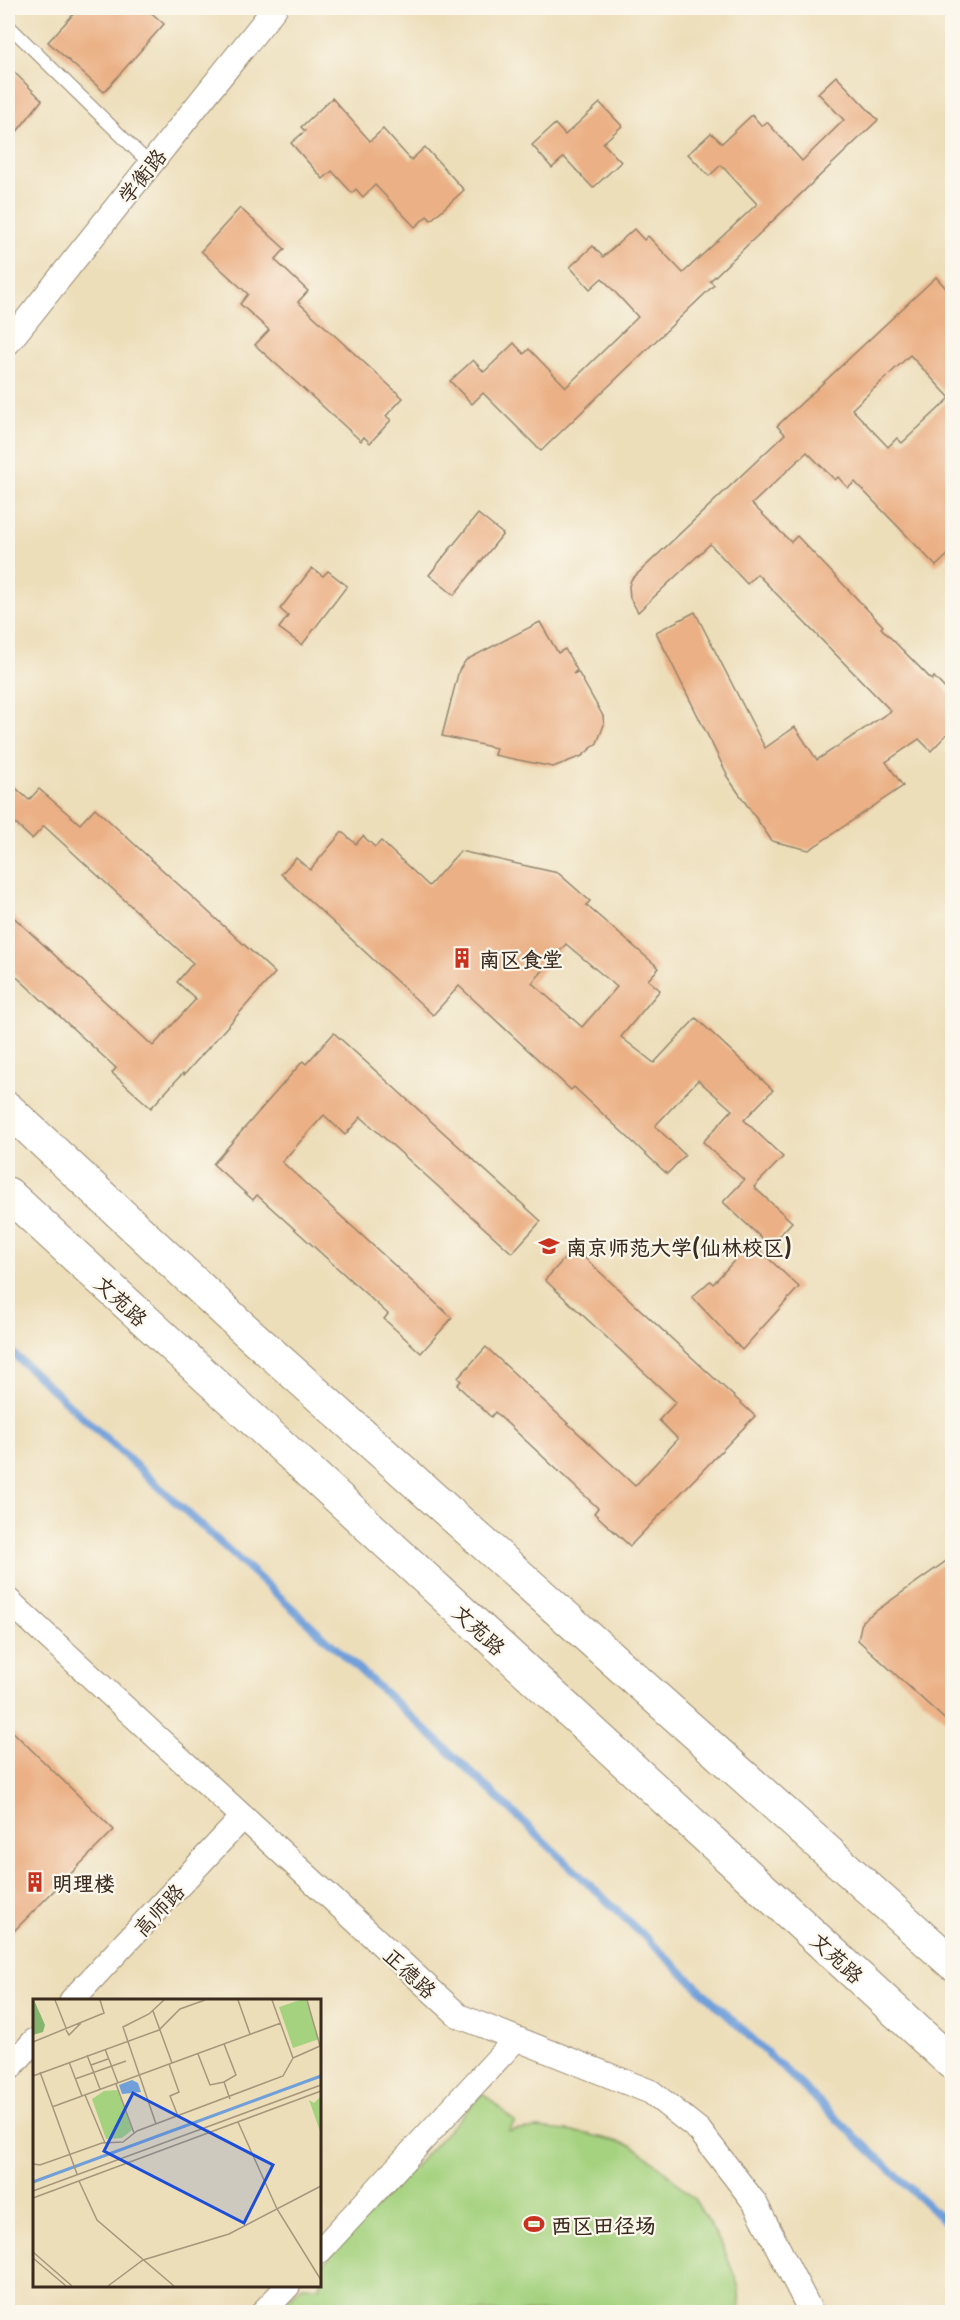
<svg xmlns="http://www.w3.org/2000/svg" width="960" height="2320" font-family="'Playpen Sans','LXGW WenKai TC',sans-serif">
	<style>
		.green { fill: #a5d27f; stroke: #707e4e; stroke-width: 1.5 }
		.lines { fill: none; stroke-linecap: round; stroke-linejoin: round }
		.stream { stroke: #709fd9; stroke-width: 8 }
		.building { fill: #ebb085; fill-rule: evenodd }
		.service-casing { stroke: #94846c; stroke-width: 14 }
		.minor-casing { stroke: #94846c; stroke-width: 26 }
		.secondary-casing { stroke: #94846c; stroke-width: 35 }
		.service { stroke: #fff; stroke-width: 12 }
		.minor { stroke: #fff; stroke-width: 24 }
		.secondary { stroke: #fff; stroke-width: 33 }
		.labels { text-anchor: middle; dominant-baseline: central; stroke-width: 4.5; stroke-linejoin: round; paint-order: stroke }
		.street-label { font-size: 21px; fill: #3b2a1e; stroke: #fbf7ec }
		.poi-label { font-size: 21px; font-weight: bold; fill: #3b2a1e; stroke: #fbf7ec; text-anchor: start }
		.inset-river { fill: none; stroke: #709fd9; stroke-width: 3 }
		.inset-road { fill: none; stroke: #a6967c; stroke-width: 1.5 }
		.view { fill: #1d4ed8; fill-opacity: 0.15; stroke: #1d4ed8; stroke-width: 3 }
		.inset-edge { fill: none; stroke: #3b2a1e; stroke-width: 3 }
	</style>
	<rect width="100%" height="100%" fill="#fbf7ec"/>
	<filter id="ink" filterUnits="userSpaceOnUse"><feTurbulence type="fractalNoise" baseFrequency=".0167" numOctaves="2"/><feDisplacementMap in="SourceGraphic" scale="12" xChannelSelector="R" yChannelSelector="G"/><feConvolveMatrix kernelMatrix="1 2 1 2 8 2 1 2 1" color-interpolation-filters="sRGB"/></filter>
	<filter id="wash" filterUnits="userSpaceOnUse"><feTurbulence type="fractalNoise" baseFrequency=".008" numOctaves="4" result="noise"/><feDisplacementMap in="SourceGraphic" scale="24" xChannelSelector="R" yChannelSelector="G"/><feGaussianBlur stdDeviation="1.35" result="paint"/><feColorMatrix in="noise" values="0 0 0 0 0 0 0 0 0 0 0 0 0 0 0 0 0 1.4 0 .05"/><feComposite in="paint" operator="in"/></filter>
	<g filter="url(#wash)">
		<rect width="100%" height="100%" fill="#eddeba"/>
		<path class="green" d="M 483,2093 L 515,2122 L 509,2131 L 539,2128 L 583,2133 L 632,2145 L 665,2171 L 695,2200 L 724,2249 L 738,2285 L 741,2312 L 276,2312 L 302,2286 L 320,2286 L 320,2267 Z"/>
		<g class="lines">
			<path class="stream" d="M 8,1349 L 441,1744 L 952,2228"/>
		</g>
		<g id="blocks">
			<g class="building">
				<path d="M 79,8 L 146,8 L 164,24 L 104,92 L 48,42 Z"/>
				<path d="M 8,66 L 42,100 L 8,143 Z"/>
				<path d="M 836,76 L 878,120 L 710,281 L 714,285 L 541,451 L 483,393 L 472,404 L 450,381 L 473,360 L 484,372 L 514,343 L 524,354 L 529,349 L 566,387 L 638,317 L 602,278 L 590,289 L 570,267 L 593,246 L 603,257 L 634,229 L 644,240 L 648,236 L 683,273 L 757,204 L 721,165 L 709,176 L 688,154 L 711,133 L 722,143 L 752,115 L 762,126 L 767,122 L 802,161 L 844,120 L 818,93 Z"/>
				<path d="M 332,98 L 370,141 L 383,129 L 411,160 L 425,147 L 464,190 L 431,220 L 427,216 L 415,227 L 375,185 L 363,197 L 356,189 L 352,193 L 332,171 L 323,179 L 291,143 L 305,131 L 301,127 Z"/>
				<path d="M 600,103 L 622,126 L 603,143 L 621,162 L 593,188 L 564,157 L 552,168 L 532,145 L 555,124 L 565,135 Z"/>
				<path d="M 240,208 L 285,249 L 275,260 L 308,291 L 298,302 L 403,398 L 386,416 L 391,420 L 370,443 L 364,437 L 361,441 L 255,345 L 269,330 L 240,304 L 248,294 L 201,251 Z"/>
				<path d="M 936,277 L 952,295 L 952,551 L 936,566 L 855,482 L 848,488 L 838,477 L 835,480 L 807,452 L 752,504 L 791,542 L 797,536 L 883,626 L 881,628 L 932,680 L 934,677 L 952,696 L 952,729 L 931,751 L 919,739 L 886,762 L 903,786 L 809,850 L 772,841 L 726,775 L 727,774 L 656,632 L 695,612 L 765,748 L 795,727 L 817,760 L 891,711 L 757,574 L 747,584 L 710,544 L 638,612 L 630,598 L 629,586 L 631,580 L 785,434 L 777,426 ZM 910,355 L 950,398 L 902,443 L 897,438 L 888,447 L 852,409 Z"/>
				<path d="M 478,514 L 503,534 L 454,595 L 429,575 Z"/>
				<path d="M 312,568 L 323,576 L 328,571 L 347,586 L 302,645 L 279,628 L 288,616 L 280,609 Z"/>
				<path d="M 540,622 L 558,653 L 565,649 L 577,670 L 573,674 L 578,672 L 603,716 L 604,725 L 597,743 L 582,756 L 553,767 L 494,755 L 496,748 L 442,736 L 459,670 L 466,660 Z"/>
				<path d="M 8,781 L 29,800 L 39,789 L 80,824 L 95,808 L 275,973 L 184,1075 L 183,1073 L 151,1108 L 112,1073 L 116,1068 L 8,969 L 8,912 L 153,1046 L 196,999 L 177,982 L 193,963 L 44,826 L 32,839 L 8,817 Z"/>
				<path d="M 342,832 L 356,844 L 363,836 L 375,847 L 381,841 L 429,886 L 460,851 L 558,873 L 590,901 L 586,905 L 659,968 L 648,980 L 660,990 L 621,1037 L 654,1063 L 696,1018 L 773,1090 L 744,1120 L 783,1157 L 754,1187 L 792,1222 L 770,1246 L 723,1202 L 744,1180 L 703,1142 L 732,1110 L 698,1080 L 655,1126 L 685,1155 L 667,1174 L 574,1087 L 571,1090 L 459,986 L 433,1015 L 281,874 L 296,858 L 310,870 ZM 566,944 L 617,987 L 582,1027 L 532,983 Z"/>
				<path d="M 334,1033 L 541,1221 L 512,1253 L 361,1117 L 345,1135 L 324,1115 L 282,1162 L 452,1318 L 421,1353 L 384,1319 L 388,1314 L 257,1195 L 253,1200 L 213,1164 L 303,1061 L 306,1064 Z"/>
				<path d="M 751,1242 L 799,1287 L 742,1350 L 692,1297 L 710,1281 L 713,1284 Z"/>
				<path d="M 574,1248 L 755,1416 L 630,1546 L 594,1513 L 598,1508 L 495,1412 L 491,1417 L 457,1385 L 461,1381 L 458,1378 L 486,1347 L 635,1486 L 678,1439 L 659,1420 L 676,1402 L 545,1280 Z"/>
				<path d="M 952,1557 L 952,1726 L 858,1640 L 862,1621 Z"/>
				<path d="M 8,1727 L 114,1830 L 8,1937 Z"/>
			</g>
		</g>
	</g>
	<g filter="url(#ink)">
		<use href="#blocks" fill-opacity="0" stroke="#94846c" stroke-width="1.5"/>
		<g class="lines">
			<g class="service-casing">
				<path id="service" d="M 8,25 L 150,164"/>
			</g>
			<g class="minor-casing">
				<g id="minor">
					<path d="M 8,343 L 275,8"/>
					<path d="M 8,1600 L 459,2016 L 651,2092 L 699,2130 L 755,2203 L 811,2312"/>
					<path d="M 72,2000 L 243,1817"/>
					<path d="M 8,2070 L 34,2041"/>
					<path d="M 320,2251 L 516,2039"/>
					<path d="M 263,2312 L 288,2286"/>
				</g>
			</g>
			<g class="secondary-casing">
				<g id="secondary">
					<path d="M 8,1109 L 241,1326 L 952,1963"/>
					<path d="M 8,1194 L 952,2063"/>
				</g>
			</g>
			<use href="#service" class="service"/>
			<use href="#minor" class="minor"/>
			<use href="#secondary" class="secondary"/>
		</g>
	</g>
	<defs>
		<g id="building-bare" transform="scale(1.62)"><path d="M-4-6H4V6H1V3H-1V6H-4ZM-2.5-4.3h1.7v1.8h-1.7ZM.8-4.3h1.7v1.8H.8ZM-2.5-1h1.7V.8h-1.7ZM.8-1h1.7V.8H.8Z" fill="#c8321e" stroke="#fbf7ec" stroke-width="2.5" paint-order="stroke"/></g>
		<g id="university-bare" transform="scale(1.62)"><path d="M0-5L7-2L0 1L-7-2ZM-4 1L0 2.5L4 1V4Q0 6-4 4Z" fill="#c8321e" stroke="#fbf7ec" stroke-width="2.5" paint-order="stroke"/></g>
		<g id="stadium-bare" transform="scale(1.62)"><path d="M0-5a6.5 5 0 1 0 0 10a6.5 5 0 1 0 0-10ZM-3.5-1.8h7v3.6h-7Z" fill="#c8321e" stroke="#fbf7ec" stroke-width="2.5" paint-order="stroke"/></g>
	</defs>
	<g fill-rule="evenodd">
		<use href="#building-bare" x="462" y="958"/>
		<use href="#university-bare" x="549" y="1246"/>
		<use href="#building-bare" x="35" y="1882"/>
		<use href="#stadium-bare" x="534" y="2224"/>
	</g>
	<g class="labels">
		<g class="street-label">
			<text transform="translate(141 175) rotate(-51)">学衡路</text>
			<text transform="translate(122 1300) rotate(43)">文苑路</text>
			<text transform="translate(480 1629) rotate(43)">文苑路</text>
			<text transform="translate(158 1909) rotate(-47)">高师路</text>
			<text transform="translate(838 1957) rotate(43)">文苑路</text>
			<text transform="translate(411 1972) rotate(43)">正德路</text>
		</g>
		<g class="poi-label">
			<text x="479" y="958">南区食堂</text>
			<text x="566" y="1246">南京师范大学(仙林校区)</text>
			<text x="52" y="1882">明理楼</text>
			<text x="551" y="2224">西区田径场</text>
		</g>
	</g>
	<g transform="translate(33 1999)">
		<rect width="288" height="288" fill="#eddeba"/>
		<path d="M 267,1 L 273,1 L 286,40 L 260,49 L 246,8 ZM 85,91 L 99,131 L 89,139 L 73,140 L 59,100 L 71,92 ZM 288,97 L 288,135 L 276,101 L 281,104 Z" fill="#a5d27f"/>
		<path d="M 1,1 L 12,26 L 10,33 L 0,36 Z" fill="#84b46e"/>
		<path d="M 99,81 L 105,84 L 108,93 L 89,95 L 86,86 Z" fill="#709fd9"/>
		<path class="inset-river" d="M 0,183 L 288,77"/>
		<path class="inset-road" d="M 22,1 L 33,29M 205,1 L 217,35M 120,12 L 139,64M 33,31 L 36,36 L 48,24M 0,43 L 71,14 L 67,1M 72,50 L 85,84M 165,55 L 177,86 L 191,83 L 203,76 L 191,45M 54,56 L 67,90M 260,59 L 287,47 L 274,1M 36,63 L 49,97M 136,65 L 146,93 L 137,97 L 145,117M 58,66 L 75,60M 7,73 L 44,175M 0,77 L 126,31 L 147,10 L 172,1M 42,80 L 93,62M 191,83 L 197,100M 83,85 L 101,134M 52,96 L 72,144M 19,108 L 248,24M 205,123 L 244,210 L 288,281M 123,125 L 90,28 L 116,15 L 131,1M 0,165 L 7,166 L 69,144 L 90,143 L 104,132 L 250,77 L 260,59 L 239,1M 46,182 L 64,221 L 141,287M 0,192 L 288,86M 0,199 L 288,92M 0,253 L 39,287M 0,259 L 33,287M 75,287 L 110,261 L 196,235 L 288,187"/>
		<path class="view" d="M 100,94 L 240,166 L 211,224 L 71,152 Z"/>
		<rect width="288" height="288" class="inset-edge"/>
	</g>
	<rect width="960" height="2320" fill="none" stroke="#fbf7ec" stroke-width="30"/>
</svg>
